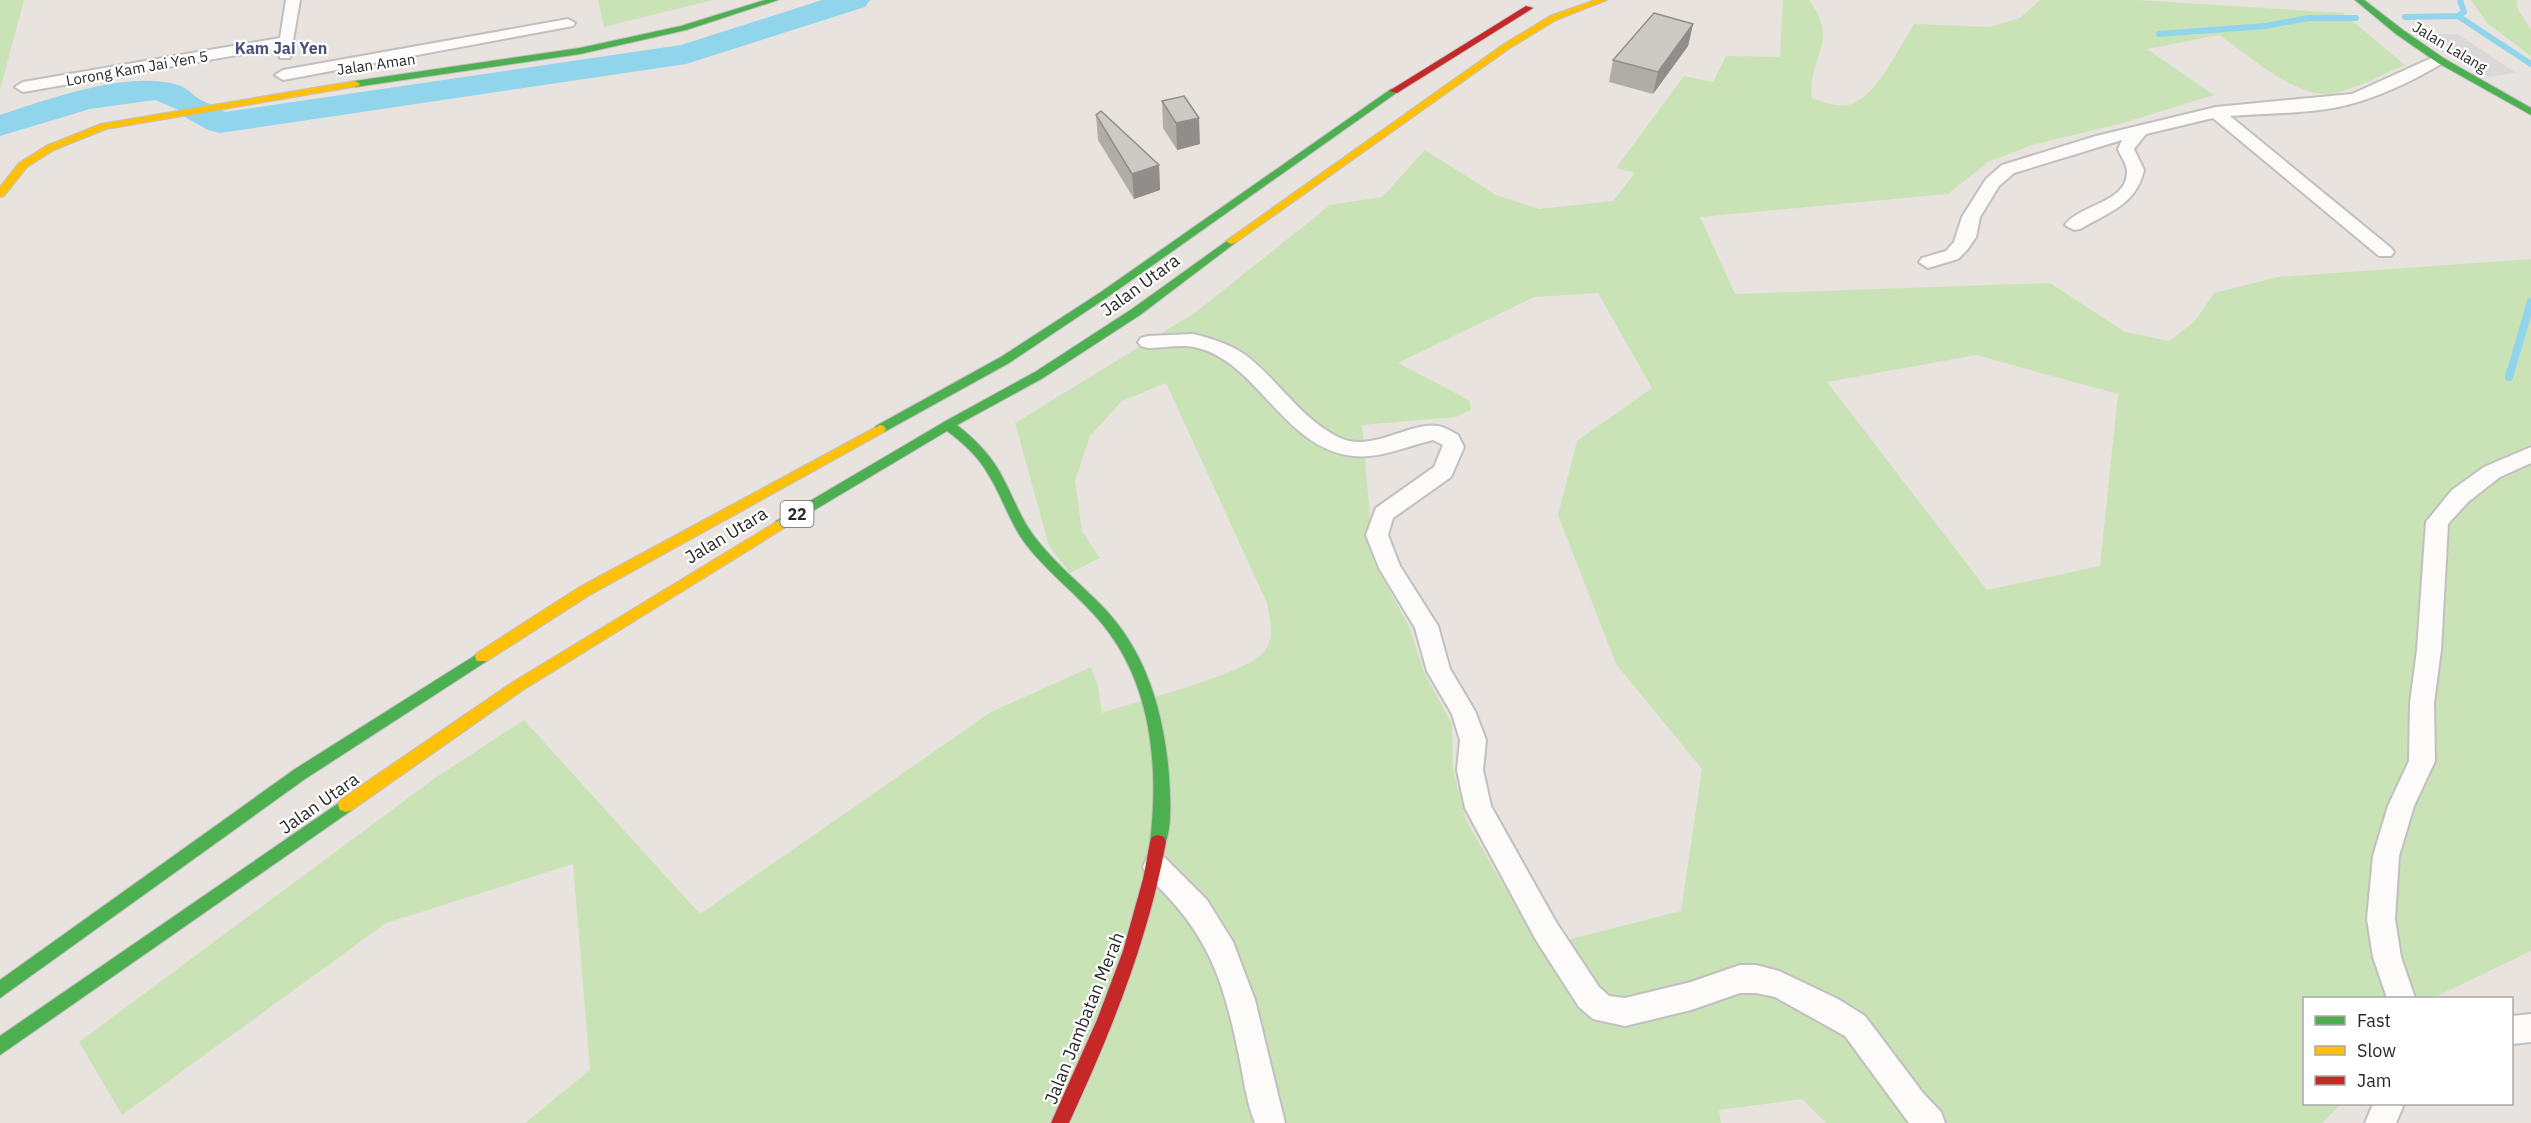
<svg xmlns="http://www.w3.org/2000/svg" width="2531" height="1123" font-family="'IBM Plex Sans',sans-serif">
	<style>
		.industrial { fill: #dbd8da }
		.green { fill: #cae3b6; fill-rule: evenodd }
		.lines { fill: none; stroke-linecap: round; stroke-linejoin: round }
		.stream-far1 { stroke: #90d5eb; stroke-width: 6 }
		.stream { stroke: #90d5eb; stroke-width: 8 }
		.river { fill: #90d5eb; fill-rule: evenodd }
		.street-casing { stroke: #c1bfc0; stroke-width: 4 }
		.fast-casing { stroke: #c1bfc0; stroke-width: 2 }
		.slow-casing { stroke: #c1bfc0; stroke-width: 2 }
		.jam-casing { stroke: #c1bfc0; stroke-width: 2 }
		.street { fill: #fcfbfa; fill-rule: evenodd }
		.fast { fill: #4caf50; fill-rule: evenodd }
		.slow { fill: #ffc107; fill-rule: evenodd }
		.jam { fill: #c62828; fill-rule: evenodd }
		.wall { fill: #b0ada9 }
		.shaded-wall { fill: #908d8a }
		.building { fill: #cdc9c5; stroke: #908d8a; stroke-width: 1.5 }
		.labels { text-anchor: middle; dominant-baseline: central; stroke-width: 4.5; stroke-linejoin: round; paint-order: stroke }
		.far-street-label { font-size: 15px; fill: #292929; stroke: #fff }
		.far-neighbourhood-label { font-size: 16px; font-weight: bold; fill: #49527a; stroke: #fff }
		.shield { fill: #fff; stroke: #696969; stroke-width: 1.5 }
		.shield-label { font-size: 16px; font-weight: bold; fill: #292929 }
		.street-label { font-size: 18px; fill: #292929; stroke: #fff }
	</style>
	<rect width="100%" height="100%" fill="#e8e3de"/>
	<path class="industrial" d="M 2432,34 L 2458,34 L 2516,73 L 2487,77 Z"/>
	<g class="green">
		<path d="M 0,0 L 24,0 L 0,90 Z"/>
		<path d="M 598,0 L 713,0 L 604,27 Z"/>
		<path d="M 1783,0 L 1809,0 C 1841,43 1807,56 1812,98 C 1823,102 1835,107 1848,105 C 1876,99 1899,47 1914,24 L 1989,27 L 2020,18 L 2040,0 L 2138,0 L 2343,13 L 2405,65 C 2383,74 2360,87 2336,93 C 2298,101 2250,56 2219,35 L 2147,49 L 2214,95 L 2123,123 L 2032,145 L 1988,162 L 1948,194 L 1700,217 L 1735,294 L 2050,283 L 2125,332 L 2169,341 L 2195,321 L 2214,293 L 2278,277 L 2531,259 L 2531,951 L 2433,998 L 2304,998 L 2304,1104 L 2341,1104 L 2322,1123 L 1826,1123 L 1802,1099 L 1719,1110 L 1721,1123 L 525,1123 L 590,1070 L 573,864 L 386,923 L 122,1115 L 79,1042 L 435,778 L 524,720 L 700,914 L 991,712 L 1091,667 L 1098,686 L 1102,713 C 1134,702 1246,674 1264,652 C 1276,636 1270,621 1267,603 L 1166,383 L 1122,401 L 1090,436 L 1075,481 L 1082,531 L 1100,558 L 1070,573 L 1049,546 L 1015,423 L 1196,312 L 1330,205 L 1382,197 L 1425,150 L 1496,195 L 1539,209 L 1613,201 L 1635,173 L 1616,168 L 1684,76 L 1713,82 L 1726,56 L 1780,57 ZM 1598,293 L 1652,388 L 1577,441 L 1558,515 L 1616,664 L 1702,769 L 1681,911 L 1539,947 L 1466,820 L 1453,769 L 1452,724 L 1425,674 L 1408,624 L 1374,563 L 1362,425 L 1456,417 L 1471,410 L 1469,400 L 1398,363 L 1534,297 ZM 1976,355 L 2118,394 L 2100,566 L 1987,590 L 1827,382 Z"/>
		<path d="M 2471,0 L 2517,0 L 2518,10 L 2531,29 L 2531,56 L 2487,23 Z"/>
	</g>
	<g class="lines">
		<g class="stream-far1">
			<path d="M 2458,16 L 2531,64"/>
			<path d="M 2405,17 L 2458,16 L 2464,12 L 2460,0"/>
			<path d="M 2159,34 L 2265,26 L 2309,18 L 2356,18"/>
		</g>
		<path class="stream" d="M 2509,377 L 2531,302"/>
		<path class="river" d="M 822,0 L 870,0 L 865,7 L 686,64 L 220,133 L 208,130 L 183,116 L 179,110 L 155,100 L 90,109 L 0,136 L 0,115 C 49,99 128,70 178,85 C 188,88 193,96 201,100 C 209,104 217,107 225,112 L 681,45 Z"/>
		<g class="street-casing">
			<g id="street">
				<path d="M 286,0 L 300,0 L 290,58 L 280,58 L 278,48 L 23,92 L 15,87 L 23,82 L 280,38 Z"/>
				<path d="M 568,19 L 575,23 L 573,26 L 283,80 L 275,75 L 283,70 Z"/>
				<path d="M 2436,56 L 2444,61 L 2441,64 C 2416,79 2389,92 2361,101 C 2323,114 2271,113 2230,116 L 2391,248 L 2394,252 L 2391,256 L 2379,256 L 2213,118 L 2146,134 L 2134,149 L 2144,170 C 2136,205 2109,212 2080,229 L 2074,230 L 2065,225 C 2080,204 2128,203 2127,171 C 2127,164 2120,155 2118,149 L 2122,140 L 2014,173 L 1999,186 L 1980,217 L 1976,237 L 1967,250 L 1958,259 L 1928,268 L 1919,262 L 1922,258 L 1946,251 L 1954,242 L 1962,217 L 1986,179 L 2002,165 L 2096,136 L 2216,107 L 2352,94 Z"/>
				<path d="M 1193,334 C 1210,338 1229,344 1244,354 C 1278,379 1300,419 1340,438 C 1371,453 1412,421 1438,426 C 1445,427 1452,432 1458,435 L 1464,447 L 1451,477 L 1393,518 L 1388,535 L 1400,566 L 1438,626 L 1450,669 L 1475,711 L 1486,740 L 1483,770 L 1491,806 L 1556,922 L 1599,987 L 1609,996 L 1625,998 L 1691,982 L 1740,965 L 1756,965 L 1779,971 L 1838,999 L 1865,1016 L 1923,1093 L 1941,1112 L 1945,1123 L 1909,1123 L 1845,1036 L 1775,997 L 1756,993 L 1740,993 L 1691,1010 L 1625,1026 L 1593,1019 L 1579,1007 L 1536,940 L 1465,808 L 1457,770 L 1460,740 L 1452,714 L 1427,671 L 1415,628 L 1379,568 L 1366,535 L 1376,508 L 1434,467 L 1443,445 L 1433,440 C 1408,446 1379,459 1353,456 C 1282,448 1258,360 1194,347 C 1180,344 1162,348 1148,348 L 1141,346 L 1138,342 L 1141,338 L 1148,336 Z"/>
				<path d="M 2531,447 L 2531,463 L 2500,477 L 2468,502 L 2448,524 L 2441,650 L 2434,703 L 2435,761 L 2414,806 L 2399,856 L 2395,919 L 2401,957 L 2415,998 L 2387,998 L 2373,957 L 2367,919 L 2373,856 L 2388,806 L 2409,761 L 2410,703 L 2417,650 L 2426,522 L 2452,490 L 2484,467 Z"/>
				<path d="M 1156,855 L 1165,858 L 1207,900 L 1233,942 L 1255,1000 L 1285,1123 L 1255,1123 C 1246,1101 1244,1079 1239,1056 C 1223,977 1207,931 1147,876 L 1143,867 L 1147,858 Z"/>
				<path d="M 2531,1014 L 2531,1042 L 2512,1044 L 2512,1016 Z"/>
				<path d="M 2373,1104 L 2404,1104 L 2396,1123 L 2365,1123 Z"/>
			</g>
		</g>
		<g class="fast-casing">
			<g id="fast">
				<path d="M 765,0 L 778,0 L 686,30 L 580,54 L 355,87 L 350,84 L 355,81 L 580,48 L 681,26 Z"/>
				<path d="M 2355,0 L 2364,0 L 2403,30 L 2445,59 L 2531,108 L 2531,115 L 2438,63 L 2396,34 Z"/>
				<path d="M 1391,89 L 1399,91 L 1109,296 L 1009,363 L 884,432 L 876,432 L 874,429 L 876,426 L 1001,357 L 1101,292 Z"/>
				<path d="M 1231,238 L 1236,241 L 1235,243 L 1140,315 L 1043,378 L 957,425 C 977,441 993,457 1004,480 C 1014,499 1021,519 1034,536 C 1054,563 1081,584 1104,608 C 1147,653 1164,714 1169,775 C 1170,796 1173,827 1164,847 L 1158,849 L 1152,847 L 1150,842 C 1159,768 1152,685 1103,625 C 1079,595 1047,573 1024,542 C 1009,521 1002,496 988,474 C 978,456 963,443 947,431 L 786,527 L 776,527 L 774,524 L 776,521 L 944,422 L 1035,372 L 1132,309 Z"/>
				<path d="M 482,651 L 487,653 L 489,657 L 487,661 L 305,779 L 0,998 L 0,980 L 295,769 Z"/>
				<path d="M 346,798 L 352,800 L 354,805 L 352,810 L 0,1055 L 0,1036 Z"/>
			</g>
		</g>
		<g class="slow-casing">
			<g id="slow">
				<path d="M 1595,0 L 1607,0 L 1556,20 L 1510,48 L 1235,243 L 1231,244 L 1226,241 L 1504,44 L 1550,16 Z"/>
				<path d="M 355,81 L 360,84 L 358,86 L 106,129 L 54,150 L 27,167 L 4,196 L 0,197 L 0,187 L 19,163 L 46,146 L 101,124 Z"/>
				<path d="M 880,425 L 884,426 L 886,429 L 884,432 L 588,596 L 487,661 L 477,661 L 475,657 L 477,653 L 578,588 Z"/>
				<path d="M 781,519 L 786,521 L 788,524 L 786,527 L 523,690 L 352,810 L 346,812 L 340,810 L 338,805 L 340,800 L 513,682 Z"/>
			</g>
		</g>
		<g class="jam-casing">
			<g id="jam">
				<path d="M 1526,6 L 1533,8 L 1397,93 L 1389,91 Z"/>
				<path d="M 1158,835 L 1164,837 L 1166,842 C 1148,941 1111,1032 1069,1123 L 1051,1123 L 1097,1020 L 1123,951 L 1143,879 L 1150,842 L 1152,837 Z"/>
			</g>
		</g>
		<use href="#street" class="street"/>
		<use href="#fast" class="fast"/>
		<use href="#slow" class="slow"/>
		<use href="#jam" class="jam"/>
	</g>
	<g class="wall">
		<path d="M 1693,24 L 1688,46 L 1653,94 L 1609,82 L 1613,60 Z"/>
		<path d="M 1162,101 L 1200,144 L 1177,150 L 1163,128 Z"/>
		<path d="M 1096,115 L 1159,165 L 1160,190 L 1134,199 L 1098,140 Z"/>
	</g>
	<g class="shaded-wall">
		<path d="M 1693,24 L 1688,46 L 1653,94 L 1658,72 Z"/>
		<path d="M 1199,118 L 1200,144 L 1177,150 L 1176,123 Z"/>
		<path d="M 1159,165 L 1160,190 L 1134,199 L 1132,174 Z"/>
	</g>
	<g class="building">
		<path d="M 1654,13 L 1693,24 L 1658,72 L 1613,60 Z"/>
		<path d="M 1184,96 L 1199,118 L 1176,123 L 1162,101 Z"/>
		<path d="M 1101,111 L 1159,165 L 1132,174 L 1096,115 Z"/>
	</g>
	<g class="labels">
		<g class="far-street-label">
			<text transform="translate(2450 47) rotate(31)">Jalan Lalang</text>
			<text transform="translate(376 64) rotate(-8)">Jalan Aman</text>
			<text transform="translate(137 68) rotate(-10)">Lorong Kam Jai Yen 5</text>
		</g>
		<g class="far-neighbourhood-label">
			<text x="281" y="48">Kam Jai Yen</text>
		</g>
		<rect class="shield" x="780.5" y="501" width="33" height="26" rx="4.5"/>
		<g class="shield-label">
			<text x="797" y="514">22</text>
		</g>
		<g class="street-label">
			<text transform="translate(1140 285) rotate(-36)">Jalan Utara</text>
			<text transform="translate(726 535) rotate(-31)">Jalan Utara</text>
			<text transform="translate(319 803) rotate(-35)">Jalan Utara</text>
			<text transform="translate(1084 1018) rotate(-68)">Jalan Jambatan Merah</text>
		</g>
	</g>
	<rect x="2303" y="997" width="210" height="108" fill="#ffffff" stroke="#a9a9a9" stroke-width="1.5"/>
	<rect x="2315" y="1016" width="30" height="9" fill="#4caf50" stroke="#a9a9a9" stroke-width="1.5"/>
	<text x="2357" y="1027" font-size="18" fill="#292929">Fast</text>
	<rect x="2315" y="1046" width="30" height="9" fill="#ffc107" stroke="#a9a9a9" stroke-width="1.5"/>
	<text x="2357" y="1057" font-size="18" fill="#292929">Slow</text>
	<rect x="2315" y="1076" width="30" height="9" fill="#c62828" stroke="#a9a9a9" stroke-width="1.5"/>
	<text x="2357" y="1087" font-size="18" fill="#292929">Jam</text>
</svg>
